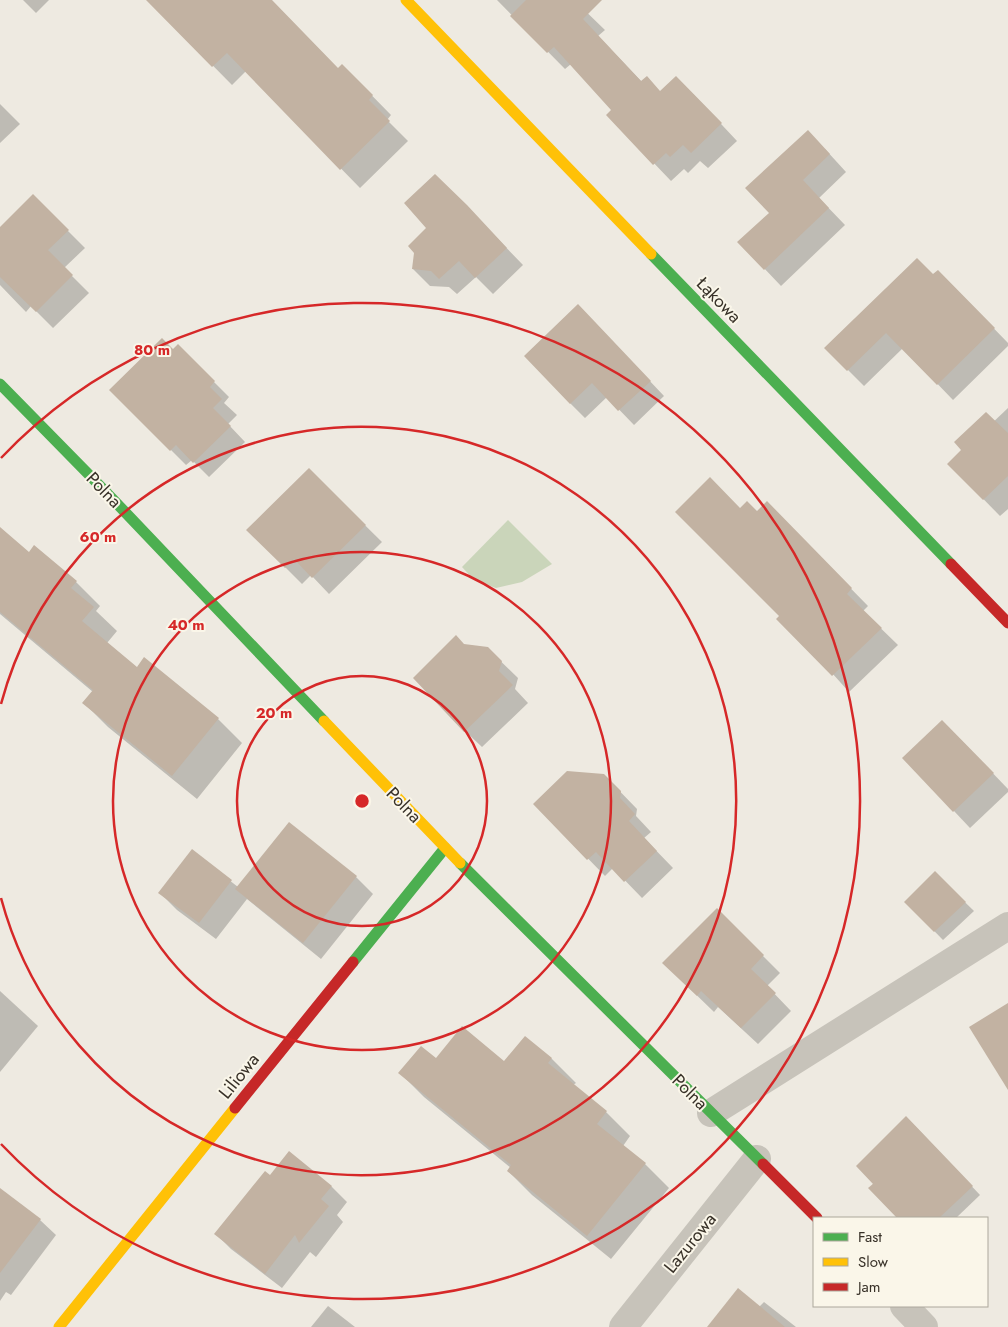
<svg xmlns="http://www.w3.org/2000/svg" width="1008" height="1327" font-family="Jost,sans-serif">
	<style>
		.green { fill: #cad5ba }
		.shadow { fill: #0003 }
		.building { fill: #c2b2a2 }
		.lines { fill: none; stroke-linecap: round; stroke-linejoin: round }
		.street { stroke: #c7c3ba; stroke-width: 28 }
		.fast { stroke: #4caf50; stroke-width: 11 }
		.slow { stroke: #ffc107; stroke-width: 11 }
		.jam { stroke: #c62828; stroke-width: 11 }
		.ring { fill: none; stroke: #d62828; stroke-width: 2.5 }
		.labels { text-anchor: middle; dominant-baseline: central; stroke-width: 4; stroke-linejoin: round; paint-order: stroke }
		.street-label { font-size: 18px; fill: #383128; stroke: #faf6e9 }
		.centre { fill: #d62828; stroke: #faf6e9; stroke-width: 2.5 }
		.ring-label { font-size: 15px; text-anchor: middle; font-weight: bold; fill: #d62828; stroke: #faf6e9; stroke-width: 4; stroke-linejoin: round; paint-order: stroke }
	</style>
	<rect width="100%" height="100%" fill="#eeeae1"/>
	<path class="green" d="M 508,520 L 552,564 L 522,582 L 496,588 L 474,580 L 462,567 Z"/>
	<g class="shadow">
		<path d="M 23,0 L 49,0 L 36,13 Z"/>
		<path d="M 162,0 L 271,0 L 338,69 L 342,65 L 391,115 L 387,120 L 408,141 L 360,188 L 246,71 L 232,85 L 155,7 Z"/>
		<path d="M 497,0 L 574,0 L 605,30 L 598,36 L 642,82 L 661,92 L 693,94 L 737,141 L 708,168 L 700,161 L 688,173 L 684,169 L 671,181 L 608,115 L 613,110 L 571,64 L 565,69 Z"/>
		<path d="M 0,104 L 20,124 L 0,143 Z"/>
		<path d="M 825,149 L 846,172 L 819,198 L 845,225 L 781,286 L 739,242 L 770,213 Z"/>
		<path d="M 33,196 L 85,248 L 64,268 L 89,293 L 53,328 L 31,306 L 26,312 L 0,285 L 0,229 Z"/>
		<path d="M 466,206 L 523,265 L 493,294 L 476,277 L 457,294 L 449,287 L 430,286 L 413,269 L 428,228 Z"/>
		<path d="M 938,271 L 1008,343 L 1008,346 L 953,400 L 903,348 L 864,386 L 826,348 Z"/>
		<path d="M 593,321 L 664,396 L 634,425 L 607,397 L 585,418 L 570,403 Z"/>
		<path d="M 178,346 L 229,397 L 224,403 L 237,415 L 228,424 L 245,442 L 209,477 L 192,460 L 186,465 L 111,390 L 173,351 Z"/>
		<path d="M 1008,408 L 1008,509 L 1000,516 L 949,464 Z"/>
		<path d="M 309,470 L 382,542 L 329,594 L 311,575 L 302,584 L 248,530 Z"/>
		<path d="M 767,503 L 868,606 L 863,611 L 898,645 L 849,692 L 781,616 L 740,510 L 757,513 Z"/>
		<path d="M 0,540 L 29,554 L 76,582 L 100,606 L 96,611 L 117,631 L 107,643 L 137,668 L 144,659 L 218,719 L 242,743 L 197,799 L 108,727 L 84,703 L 93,692 L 0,614 Z"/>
		<path d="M 464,645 L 487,648 L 518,678 L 515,689 L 528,703 L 482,747 L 465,731 Z"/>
		<path d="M 959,738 L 1008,789 L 1008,792 L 970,828 L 954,811 Z"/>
		<path d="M 604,775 L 637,809 L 636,816 L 651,832 L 644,838 L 673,868 L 642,898 L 613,868 L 605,876 L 535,804 Z"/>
		<path d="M 289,824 L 356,877 L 373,894 L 321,959 L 247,899 L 216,939 L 177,910 L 160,893 L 192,851 L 238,887 Z"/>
		<path d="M 935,873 L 974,911 L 943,940 L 906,902 Z"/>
		<path d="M 717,910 L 780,973 L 767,986 L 791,1011 L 758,1044 L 718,1007 L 714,1012 L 681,980 Z"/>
		<path d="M 0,991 L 38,1026 L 0,1072 Z"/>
		<path d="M 525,1037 L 552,1059 L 576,1083 L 573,1085 L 606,1112 L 630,1136 L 623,1146 L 645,1164 L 669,1188 L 611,1259 L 532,1195 L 508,1171 L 511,1168 L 424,1097 L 400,1073 L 436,1059 L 504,1063 Z"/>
		<path d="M 915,1126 L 980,1195 L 956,1218 L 898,1218 L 870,1188 Z"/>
		<path d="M 289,1153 L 332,1187 L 347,1202 L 337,1215 L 343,1222 L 316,1257 L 310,1252 L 282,1288 L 231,1249 L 216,1234 L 270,1177 Z"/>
		<path d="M 0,1190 L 40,1220 L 56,1235 L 11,1295 L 6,1292 L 0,1301 Z"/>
		<path d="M 764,1302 L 796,1327 L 714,1327 L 759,1307 Z"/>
		<path d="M 328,1306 L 355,1327 L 311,1327 Z"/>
	</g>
	<g class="building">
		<path d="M 146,0 L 272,0 L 338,68 L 342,64 L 373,95 L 369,100 L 390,121 L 340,170 L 227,53 L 212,67 Z"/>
		<path d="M 526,0 L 602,0 L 583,19 L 641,81 L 647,76 L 660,91 L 676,76 L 722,123 L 691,153 L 683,145 L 670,157 L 666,153 L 653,165 L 606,115 L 611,110 L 554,47 L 547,53 L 510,16 Z"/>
		<path d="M 808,130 L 830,154 L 803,180 L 829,208 L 764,270 L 737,242 L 769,213 L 745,188 Z"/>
		<path d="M 435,174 L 467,205 L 507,248 L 475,278 L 459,261 L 439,279 L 431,271 L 412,269 L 414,253 L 408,246 L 426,228 L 404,203 Z"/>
		<path d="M 33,194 L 69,230 L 48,250 L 73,275 L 36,312 L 0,277 L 0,227 Z"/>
		<path d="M 917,258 L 933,274 L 938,270 L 995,328 L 937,385 L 886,333 L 847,371 L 824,348 Z"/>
		<path d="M 578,304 L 651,381 L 618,411 L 592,383 L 570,404 L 524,356 Z"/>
		<path d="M 162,338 L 173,349 L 178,344 L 215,381 L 210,387 L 222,399 L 213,408 L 231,426 L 193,463 L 176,445 L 170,451 L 109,390 Z"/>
		<path d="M 986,412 L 1008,433 L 1008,476 L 983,500 L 947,464 L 961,450 L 954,442 Z"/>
		<path d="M 309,468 L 366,525 L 312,578 L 294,559 L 285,568 L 246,530 Z"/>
		<path d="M 710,477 L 740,508 L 747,501 L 757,511 L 767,501 L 852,588 L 847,594 L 882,628 L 832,676 L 776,619 L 779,616 L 675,512 Z"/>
		<path d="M 0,527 L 29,552 L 34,545 L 77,581 L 71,588 L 94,607 L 82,621 L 137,667 L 144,657 L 219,718 L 172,776 L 82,703 L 93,690 L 0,612 Z"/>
		<path d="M 456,635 L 464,644 L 488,647 L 502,661 L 499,671 L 513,685 L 464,732 L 413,678 Z"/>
		<path d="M 942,720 L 994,773 L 953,812 L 902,758 Z"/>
		<path d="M 567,771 L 604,774 L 621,791 L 620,798 L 635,814 L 629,821 L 657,851 L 624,882 L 596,852 L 587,860 L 533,804 Z"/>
		<path d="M 289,822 L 357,876 L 303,943 L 235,889 Z"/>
		<path d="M 192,849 L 232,880 L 199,923 L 158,893 Z"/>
		<path d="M 935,871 L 966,902 L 934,932 L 904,902 Z"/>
		<path d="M 717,908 L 764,955 L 751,969 L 776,993 L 741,1028 L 701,991 L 697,996 L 662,963 Z"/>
		<path d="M 1008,1003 L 1008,1090 L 969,1027 Z"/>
		<path d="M 462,1026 L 504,1061 L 525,1036 L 552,1058 L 548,1063 L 607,1111 L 597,1124 L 646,1163 L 587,1236 L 507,1171 L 511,1165 L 398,1073 L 421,1046 L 436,1058 Z"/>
		<path d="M 906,1116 L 973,1186 L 939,1218 L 897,1218 L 868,1188 L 873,1184 L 856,1166 Z"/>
		<path d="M 289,1151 L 332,1186 L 321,1199 L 329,1206 L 299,1243 L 295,1235 L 265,1274 L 214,1234 L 265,1171 L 270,1175 Z"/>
		<path d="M 0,1188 L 41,1219 L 0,1273 Z"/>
		<path d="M 738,1288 L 785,1327 L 707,1327 Z"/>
	</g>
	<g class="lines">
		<g class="street">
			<path d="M 711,1113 L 1008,926"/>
			<path d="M 904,1306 L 924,1327"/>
			<path d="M 623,1327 L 757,1159"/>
		</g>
		<g class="fast">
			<path d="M 651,254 L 951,564"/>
			<path d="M 0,384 L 104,490 L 324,721"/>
			<path d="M 460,863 L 763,1164"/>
			<path d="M 353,962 L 445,848"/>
		</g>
		<g class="slow">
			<path d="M 406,0 L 651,254"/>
			<path d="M 324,721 L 460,863"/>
			<path d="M 59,1327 L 235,1108"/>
		</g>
		<g class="jam">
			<path d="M 951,564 L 1008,623"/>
			<path d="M 235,1108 L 353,962"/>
			<path d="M 763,1164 L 817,1218"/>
		</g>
	</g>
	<g class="ring">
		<circle cx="362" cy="801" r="125"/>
		<circle cx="362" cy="801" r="249"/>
		<path d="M1 704A374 374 0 1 1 1 898"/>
		<path d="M1 458A498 498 0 1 1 1 1144"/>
	</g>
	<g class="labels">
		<g class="street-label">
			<text transform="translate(719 300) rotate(46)">Łąkowa</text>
			<text transform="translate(104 490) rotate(46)">Polna</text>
			<text transform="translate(404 805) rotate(46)">Polna</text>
			<text transform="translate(239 1076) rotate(-51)">Liliowa</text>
			<text transform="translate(690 1092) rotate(45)">Polna</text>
			<text transform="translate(690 1243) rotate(-51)">Lazurowa</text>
		</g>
	</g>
	<circle cx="362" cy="801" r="8" class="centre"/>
	<g class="ring-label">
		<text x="152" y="355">80 m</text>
		<text x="98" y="542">60 m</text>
		<text x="186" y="630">40 m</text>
		<text x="274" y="718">20 m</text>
	</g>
	<rect x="813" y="1217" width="175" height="90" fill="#faf6e9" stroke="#aca79c"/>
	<rect x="823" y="1233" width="25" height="8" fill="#4caf50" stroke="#aca79c"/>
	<text x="858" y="1242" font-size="15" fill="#383128">Fast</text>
	<rect x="823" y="1258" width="25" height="8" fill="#ffc107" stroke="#aca79c"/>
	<text x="858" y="1267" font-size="15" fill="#383128">Slow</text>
	<rect x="823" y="1283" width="25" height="8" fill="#c62828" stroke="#aca79c"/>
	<text x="858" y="1292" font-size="15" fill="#383128">Jam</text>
</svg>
